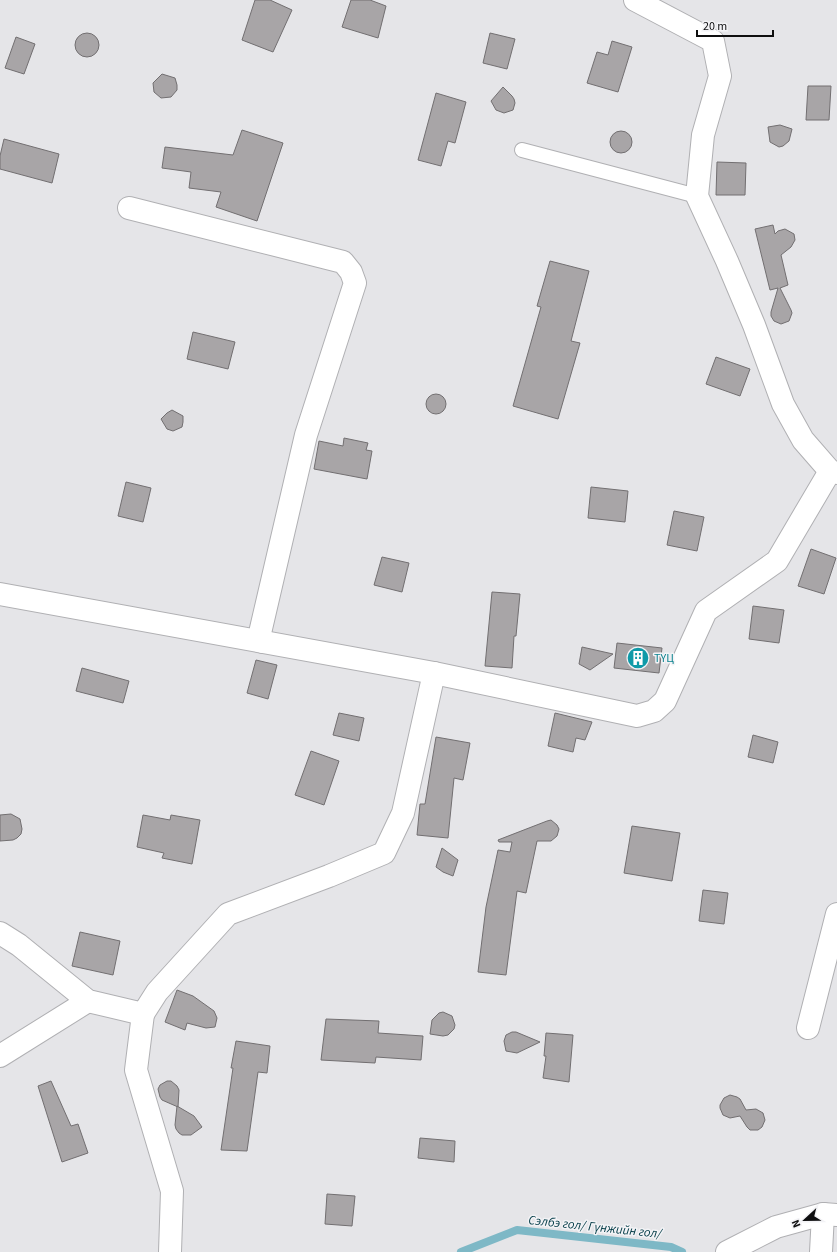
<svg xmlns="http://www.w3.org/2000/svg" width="837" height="1252" font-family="'Source Sans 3',sans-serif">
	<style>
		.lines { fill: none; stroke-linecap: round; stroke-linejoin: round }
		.stream { stroke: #7eb8c6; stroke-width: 8 }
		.building { fill: #a8a5a7; stroke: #726f71 }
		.lane-casing { stroke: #b0b0b3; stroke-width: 16 }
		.street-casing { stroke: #b0b0b3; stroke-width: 24 }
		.lane { stroke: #fff; stroke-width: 14 }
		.street { stroke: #fff; stroke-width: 22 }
		.labels { text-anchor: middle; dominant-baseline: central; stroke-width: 3; stroke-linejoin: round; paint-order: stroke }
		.culture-label { font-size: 12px; fill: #0d838f; stroke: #f3f3f6; text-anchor: start }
		.water-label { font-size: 13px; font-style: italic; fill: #043c47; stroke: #f3f3f6 }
	</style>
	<rect width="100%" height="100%" fill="#e5e5e8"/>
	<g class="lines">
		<path class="stream" d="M 461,1252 L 517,1230 L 671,1247 L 682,1252"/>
	</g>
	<g class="building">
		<path d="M 255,0 L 270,0 L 292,10 L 273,52 L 242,40 Z"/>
		<path d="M 351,0 L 370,0 L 386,6 L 378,38 L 342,27 Z"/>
		<path d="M 490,33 L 515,39 L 507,69 L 483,63 Z"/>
		<circle cx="87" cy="45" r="12"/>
		<path d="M 16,37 L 35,44 L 24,74 L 5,68 Z"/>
		<path d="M 612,41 L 632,47 L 618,92 L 587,83 L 597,52 L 608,55 Z"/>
		<path d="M 162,74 L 175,78 L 177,85 L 177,90 L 171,97 L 161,98 L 154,92 L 153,83 Z"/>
		<path d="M 808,86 L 831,86 L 829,120 L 806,120 Z"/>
		<path d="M 503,87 L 512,96 L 514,99 L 515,103 L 513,110 L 504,113 L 496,110 L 491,101 Z"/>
		<path d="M 436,93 L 466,102 L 455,143 L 448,141 L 441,166 L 418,160 Z"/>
		<path d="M 780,125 L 792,129 L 789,141 L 783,146 L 779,147 L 770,142 L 768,127 Z"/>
		<path d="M 242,130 L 283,143 L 257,221 L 216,207 L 221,192 L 189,188 L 191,172 L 162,168 L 165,147 L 233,155 Z"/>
		<circle cx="621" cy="142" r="11"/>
		<path d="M 4,139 L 59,154 L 52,183 L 0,169 L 0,156 Z"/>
		<path d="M 717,162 L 746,163 L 745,195 L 716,195 Z"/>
		<path d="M 773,225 L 775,234 L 778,231 L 785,229 L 794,234 L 795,240 L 791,247 L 781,255 L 788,285 L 780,288 L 791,310 L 792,313 L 789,321 L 781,324 L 774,321 L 771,316 L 771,312 L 778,288 L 770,290 L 755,229 Z"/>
		<path d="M 550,261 L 589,271 L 571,341 L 580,343 L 558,419 L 513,406 L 541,307 L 537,306 Z"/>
		<path d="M 193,332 L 235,342 L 228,369 L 187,359 Z"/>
		<path d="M 716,357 L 750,369 L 740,396 L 706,384 Z"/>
		<circle cx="436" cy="404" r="10"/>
		<path d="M 172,410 L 183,416 L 183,422 L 182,427 L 173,431 L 167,429 L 161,419 L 167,413 Z"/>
		<path d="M 344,438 L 368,443 L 366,450 L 372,451 L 367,479 L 314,469 L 319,441 L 343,446 Z"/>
		<path d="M 126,482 L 151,488 L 143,522 L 118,516 Z"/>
		<path d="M 591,487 L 628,491 L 625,522 L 588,518 Z"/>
		<path d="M 674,511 L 704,517 L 697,551 L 667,545 Z"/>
		<path d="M 811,549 L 836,558 L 824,594 L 798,586 Z"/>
		<path d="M 382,557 L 409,563 L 402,592 L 374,585 Z"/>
		<path d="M 492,592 L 520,594 L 516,636 L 514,636 L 512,668 L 485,666 Z"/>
		<path d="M 753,606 L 784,610 L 779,643 L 749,639 Z"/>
		<path d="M 617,643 L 662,648 L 659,673 L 614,668 Z"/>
		<path d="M 582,647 L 613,654 L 590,670 L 579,664 Z"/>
		<path d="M 256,660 L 277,665 L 268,699 L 247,693 Z"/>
		<path d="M 82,668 L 129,681 L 123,703 L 76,691 Z"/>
		<path d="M 339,713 L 364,718 L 359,741 L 333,735 Z"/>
		<path d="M 555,713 L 592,722 L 585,740 L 576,738 L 573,752 L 548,746 Z"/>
		<path d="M 753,735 L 778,742 L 773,763 L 748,757 Z"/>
		<path d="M 436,737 L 470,743 L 463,780 L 454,778 L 448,838 L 417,835 L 420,804 L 425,804 Z"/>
		<path d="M 311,751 L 339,761 L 324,805 L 295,795 Z"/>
		<path d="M 11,814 L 20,819 L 22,829 L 21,834 L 17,838 L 13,840 L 0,841 L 0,815 Z"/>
		<path d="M 143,815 L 170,820 L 171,815 L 200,820 L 192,864 L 162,858 L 164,853 L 137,847 Z"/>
		<path d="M 551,820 L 557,825 L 559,829 L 557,836 L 551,841 L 537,841 L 526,893 L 517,891 L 506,975 L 478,972 L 486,907 L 498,850 L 510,852 L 512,842 L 499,842 L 498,840 L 547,821 Z"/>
		<path d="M 632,826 L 680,833 L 672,881 L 624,873 Z"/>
		<path d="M 442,848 L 458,860 L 453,876 L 443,872 L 436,867 Z"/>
		<path d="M 703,890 L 728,893 L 724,924 L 699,921 Z"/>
		<path d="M 80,932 L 120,941 L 113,975 L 72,966 Z"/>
		<path d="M 177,990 L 193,996 L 214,1011 L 217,1018 L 215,1027 L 206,1028 L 187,1023 L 185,1030 L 165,1022 Z"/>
		<path d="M 443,1012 L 452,1016 L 455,1025 L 454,1029 L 448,1035 L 443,1036 L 430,1034 L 432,1020 L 439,1013 Z"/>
		<path d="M 326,1019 L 379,1021 L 378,1033 L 423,1036 L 421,1060 L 376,1057 L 375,1063 L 321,1060 Z"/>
		<path d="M 512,1032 L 516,1032 L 540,1042 L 517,1053 L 506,1051 L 504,1041 L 506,1035 Z"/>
		<path d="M 546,1033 L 573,1035 L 569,1082 L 543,1078 L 546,1056 L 544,1056 Z"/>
		<path d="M 236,1041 L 270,1046 L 267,1073 L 258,1072 L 247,1151 L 221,1150 L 233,1068 L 231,1068 Z"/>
		<path d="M 51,1081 L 71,1126 L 78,1124 L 88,1153 L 62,1162 L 38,1086 Z"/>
		<path d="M 167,1081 L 171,1081 L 177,1086 L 179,1090 L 178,1107 L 162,1100 L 160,1097 L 158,1089 L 160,1085 Z"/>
		<path d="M 730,1095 L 737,1097 L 740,1099 L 746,1110 L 756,1109 L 763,1113 L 765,1120 L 762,1127 L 758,1130 L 750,1130 L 747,1127 L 740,1116 L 730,1118 L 723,1115 L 720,1108 L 720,1105 L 724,1098 Z"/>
		<path d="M 177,1106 L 194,1116 L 202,1127 L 191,1135 L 182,1135 L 179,1133 L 176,1129 L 175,1125 Z"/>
		<path d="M 420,1138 L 455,1141 L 454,1162 L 418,1158 Z"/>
		<path d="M 327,1194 L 355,1196 L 352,1226 L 325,1224 Z"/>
	</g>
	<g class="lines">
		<g class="lane-casing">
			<path id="lane" d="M 522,150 L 697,196"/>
		</g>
		<g class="street-casing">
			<g id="street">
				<path d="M 635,0 L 713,41 L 720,76 L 703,135 L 697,196 L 727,261 L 754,325 L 783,404 L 803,440 L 830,471 L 837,473"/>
				<path d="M 129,208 L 343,262 L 351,272 L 355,283 L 306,435 L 260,633 L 263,642"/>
				<path d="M 0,594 L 434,673 L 637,716 L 654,711 L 665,701 L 706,611 L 777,561 L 830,471"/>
				<path d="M 0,933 L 19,945 L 88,1001 L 143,1014 L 157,992 L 228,914 L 329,876 L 384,853 L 403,813 L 434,673"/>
				<path d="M 143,1014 L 136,1070 L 172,1191 L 170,1252"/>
				<path d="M 808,1028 L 837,914"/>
				<path d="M 0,1056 L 88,1001"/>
				<path d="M 727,1252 L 776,1227 L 823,1214 L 837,1215"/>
				<path d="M 821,1252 L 823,1214"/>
			</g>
		</g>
		<use href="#lane" class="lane"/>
		<use href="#street" class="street"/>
	</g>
	<defs>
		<g id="building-disc" transform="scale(1.15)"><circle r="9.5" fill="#0f9aa8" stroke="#f3f3f6"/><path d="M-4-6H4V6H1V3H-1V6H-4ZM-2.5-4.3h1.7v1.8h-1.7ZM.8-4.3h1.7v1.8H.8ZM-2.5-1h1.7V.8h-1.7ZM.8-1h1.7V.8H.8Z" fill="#fff"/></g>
	</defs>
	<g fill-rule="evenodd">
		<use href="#building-disc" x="638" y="658"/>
	</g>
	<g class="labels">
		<g class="culture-label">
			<text x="654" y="658">ТҮЦ</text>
		</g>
		<g class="water-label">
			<text transform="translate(595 1227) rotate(6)">Сэлбэ гол/ Гүнжийн гол/</text>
		</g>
	</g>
	<g transform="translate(805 1220) rotate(248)" stroke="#f3f3f6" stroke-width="3" paint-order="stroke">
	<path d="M0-3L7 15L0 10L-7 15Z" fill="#0e0e0f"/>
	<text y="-6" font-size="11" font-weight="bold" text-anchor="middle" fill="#0e0e0f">N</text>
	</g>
	<path d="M697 30v6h76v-6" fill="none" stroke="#0e0e0f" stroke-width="2"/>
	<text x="703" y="30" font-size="12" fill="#0e0e0f" stroke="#f3f3f6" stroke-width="3" paint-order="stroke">20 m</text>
</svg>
